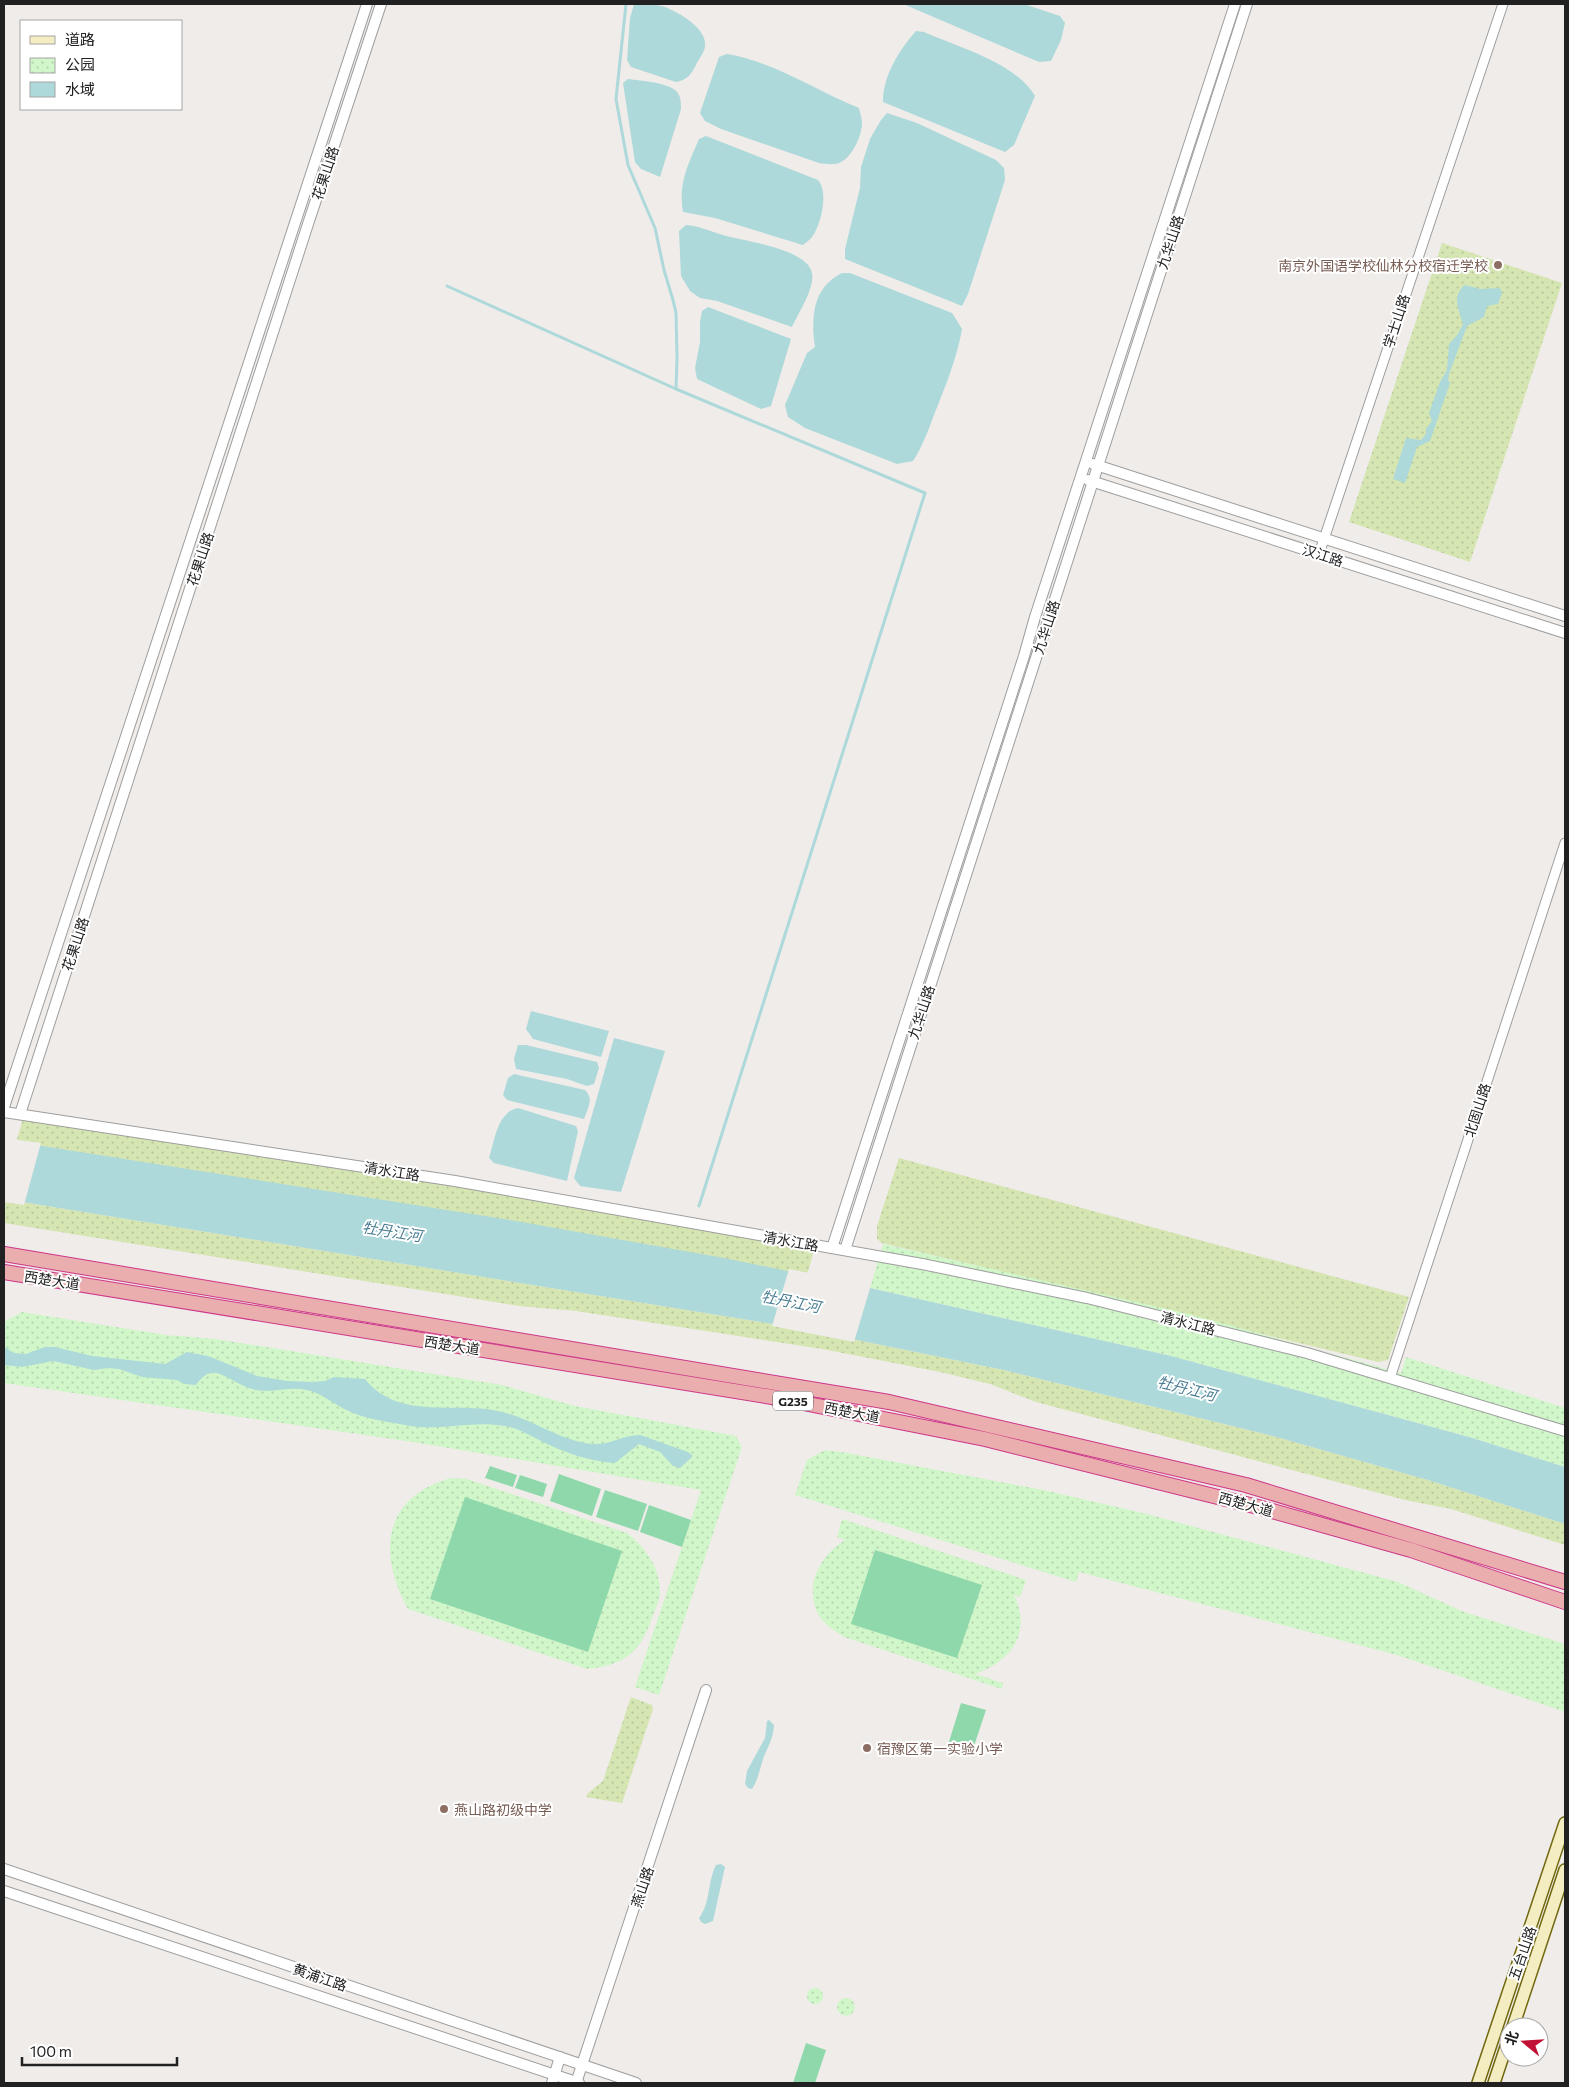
<svg xmlns="http://www.w3.org/2000/svg" width="1569" height="2087" font-family="Commissioner,'Noto Sans SC',sans-serif">
	<style>
		.grass { fill: url(#grass-dots) }
		.park { fill: url(#park-dots) }
		.pitch { fill: #8ed8ac }
		.water { fill: #add9da }
		.pier { fill: #f0ece9 }
		.lines { fill: none; stroke-linecap: round; stroke-linejoin: round }
		.stream { stroke: #add9da; stroke-width: 3 }
		.minor-casing { stroke: #9e9e9e; stroke-width: 11 }
		.tertiary-casing { stroke: #9e9e9e; stroke-width: 12 }
		.secondary-casing { stroke: #71680f; stroke-width: 14 }
		.trunk-casing { stroke: #cd3789; stroke-width: 16 }
		.minor { stroke: #fff; stroke-width: 9 }
		.tertiary { stroke: #fff; stroke-width: 10 }
		.secondary { stroke: #f5edc2; stroke-width: 11 }
		.trunk { stroke: #eaaeae; stroke-width: 14 }
		.education-dot { fill: #8d6e63; stroke: #fff; stroke-width: 2 }
		.labels { text-anchor: middle; dominant-baseline: central; stroke-width: 4; stroke-linejoin: round; paint-order: stroke }
		.shield { fill: #fff; stroke: #646464; stroke-width: 1 }
		.shield-label { font-size: 12px; font-weight: bold; fill: #212121 }
		.street-label { font-size: 14px; fill: #212121; stroke: #fff }
		.education-label { font-size: 14px; fill: #785e54; stroke: #fff; text-anchor: start }
		.water-label { font-size: 15px; font-style: italic; fill: #4a7d93; stroke: #fff }
	</style>
	<defs>
		<pattern id="grass-dots" width="8" height="8" patternUnits="userSpaceOnUse" patternTransform="scale(1.25)"><rect width="8" height="8" fill="#d6e6b3"/><path d="M2 2h.1M6 6h.1" fill="none" stroke="#b7c59a" stroke-width="1.8" stroke-linecap="round"/></pattern>
		<pattern id="park-dots" width="8" height="8" patternUnits="userSpaceOnUse" patternTransform="scale(1.25)"><rect width="8" height="8" fill="#d0f6ca"/><path d="M2 2h.1M6 6h.1" fill="none" stroke="#b2d3ad" stroke-width="1.8" stroke-linecap="round"/></pattern>
	</defs>
	<rect width="100%" height="100%" fill="#f0ece9"/>
	<g class="grass">
		<path d="M 1442,243 L 1562,283 L 1470,562 L 1349,522 Z"/>
		<path d="M 23,1119 L 409,1178 L 815,1247 L 807,1275 L 16,1142 Z"/>
		<path d="M 899,1158 L 1409,1297 L 1388,1360 L 1378,1362 L 882,1243 L 877,1239 L 877,1226 Z"/>
		<path d="M 4,1199 L 798,1328 L 1004,1370 L 1273,1436 L 1428,1480 L 1565,1524 L 1565,1545 L 1451,1509 L 1405,1500 L 1036,1402 L 990,1384 L 940,1372 L 822,1349 L 576,1311 L 519,1306 L 4,1223 Z"/>
		<path d="M 631,1697 L 652,1705 L 653,1709 L 622,1803 L 586,1797 L 588,1793 L 603,1781 Z"/>
	</g>
	<g class="park">
		<path d="M 883,1244 L 1189,1314 L 1401,1373 L 1406,1357 L 1565,1408 L 1565,1467 L 1469,1437 L 1171,1356 L 870,1288 Z"/>
		<path d="M 22,1312 L 166,1335 L 216,1339 L 502,1385 L 575,1406 L 736,1436 L 742,1447 L 659,1695 L 635,1687 L 701,1490 L 413,1442 L 4,1383 L 4,1322 Z"/>
		<path d="M 825,1450 L 847,1453 L 1043,1490 L 1143,1513 L 1398,1582 L 1464,1612 L 1562,1643 L 1565,1646 L 1565,1712 L 1397,1655 L 1079,1572 L 1076,1582 L 795,1495 L 807,1460 Z"/>
		<path d="M 451,1478 L 467,1479 L 627,1533 C 645,1547 660,1567 660,1592 C 660,1600 655,1610 652,1618 C 641,1652 623,1666 587,1669 L 408,1609 C 377,1553 383,1497 451,1478 Z"/>
		<path d="M 842,1519 L 1026,1580 L 1020,1597 L 1014,1595 C 1032,1633 1012,1661 975,1674 L 1003,1683 L 1002,1689 L 844,1637 C 835,1631 826,1626 820,1617 C 802,1588 820,1555 845,1540 L 837,1537 Z"/>
		<circle cx="815" cy="1996" r="8"/>
		<circle cx="846" cy="2007" r="9"/>
	</g>
	<g class="pitch">
		<path d="M 490,1466 L 517,1475 L 513,1487 L 485,1478 Z"/>
		<path d="M 559,1474 L 601,1489 L 592,1516 L 550,1501 Z"/>
		<path d="M 520,1475 L 547,1484 L 543,1497 L 515,1488 Z"/>
		<path d="M 605,1490 L 647,1504 L 638,1531 L 596,1517 Z"/>
		<path d="M 465,1497 L 622,1551 L 588,1652 L 430,1599 Z"/>
		<path d="M 649,1505 L 691,1520 L 682,1547 L 640,1532 Z"/>
		<path d="M 875,1550 L 982,1585 L 957,1658 L 851,1624 Z"/>
		<path d="M 961,1703 L 986,1710 L 972,1752 L 948,1745 Z"/>
		<path d="M 806,2043 L 826,2050 L 815,2083 L 793,2083 Z"/>
	</g>
	<g class="water">
		<path d="M 634,4 C 645,4 655,4 665,7 C 680,13 708,29 705,47 C 704,53 698,60 696,65 C 691,74 688,80 676,82 L 631,67 L 627,60 L 630,18 Z"/>
		<path d="M 903,4 L 1024,4 L 1060,16 L 1065,23 L 1061,40 L 1051,61 L 1039,62 Z"/>
		<path d="M 916,31 L 924,32 C 958,47 1016,63 1035,96 L 1014,145 L 1005,152 L 883,102 C 883,76 899,50 916,31 Z"/>
		<path d="M 727,54 C 775,62 815,90 859,108 C 860,113 862,118 862,123 C 862,136 852,158 839,163 C 833,165 826,164 819,163 L 721,129 L 705,121 L 700,113 L 719,57 Z"/>
		<path d="M 628,79 C 642,81 664,82 675,90 C 681,95 681,102 681,109 L 660,177 L 641,169 L 635,162 L 623,83 Z"/>
		<path d="M 887,113 L 917,123 L 996,160 L 1004,168 L 1005,180 L 968,294 L 962,306 L 845,259 L 845,249 L 860,188 L 861,167 L 870,139 L 881,120 Z"/>
		<path d="M 706,136 L 818,180 C 829,192 821,225 812,237 C 810,240 805,243 803,245 L 715,218 L 683,212 C 678,183 688,165 699,139 Z"/>
		<path d="M 686,225 C 699,226 710,231 723,235 C 743,241 808,249 812,273 C 815,288 798,314 792,327 L 717,301 L 700,298 L 690,291 L 681,276 L 679,231 Z"/>
		<path d="M 842,273 L 850,273 L 952,313 L 962,329 C 957,358 945,387 934,415 C 928,431 922,447 913,461 L 897,464 L 805,428 L 788,417 L 785,405 L 807,353 L 815,347 C 811,318 812,288 842,273 Z"/>
		<path d="M 1465,285 L 1480,289 L 1500,288 L 1502,293 L 1498,304 L 1487,306 L 1484,317 L 1467,326 L 1449,374 L 1448,380 L 1450,383 L 1430,441 L 1417,447 L 1405,483 L 1393,479 L 1406,438 L 1421,440 L 1426,434 L 1426,429 L 1432,421 L 1429,413 L 1440,382 L 1447,370 L 1449,344 L 1458,334 L 1463,324 C 1459,310 1451,296 1465,285 Z"/>
		<path d="M 708,307 L 791,339 L 771,406 L 761,409 L 697,379 L 695,368 L 700,342 L 700,322 L 702,311 Z"/>
		<path d="M 531,1011 L 609,1031 L 601,1057 L 533,1039 L 526,1029 Z"/>
		<path d="M 614,1038 L 665,1051 L 621,1192 L 580,1186 L 574,1178 Z"/>
		<path d="M 518,1045 L 526,1045 L 597,1062 L 599,1068 L 594,1084 L 587,1086 L 567,1079 L 516,1069 L 514,1059 Z"/>
		<path d="M 514,1074 L 585,1090 C 594,1099 588,1108 584,1119 L 507,1100 L 503,1095 L 508,1078 Z"/>
		<path d="M 518,1108 L 576,1126 L 578,1131 L 567,1181 L 494,1163 L 489,1158 C 495,1140 497,1112 518,1108 Z"/>
		<path d="M 4,1140 L 516,1221 L 724,1258 L 870,1288 L 1171,1356 L 1469,1437 L 1565,1467 L 1565,1524 L 1428,1480 L 1273,1436 L 1004,1370 L 798,1328 L 4,1199 Z"/>
		<path d="M 4,1347 L 14,1353 L 26,1354 L 45,1347 L 55,1347 L 92,1356 L 165,1364 L 187,1352 L 208,1356 L 257,1376 L 287,1381 L 312,1382 L 325,1381 L 334,1377 L 365,1379 C 400,1423 459,1399 506,1413 C 535,1421 561,1441 592,1444 C 611,1445 623,1435 640,1435 L 688,1452 L 693,1456 L 680,1468 L 673,1466 L 660,1452 L 639,1444 L 615,1463 C 589,1461 566,1453 543,1442 C 530,1436 519,1428 505,1426 C 473,1420 442,1431 410,1426 C 391,1422 369,1420 351,1412 C 336,1406 322,1393 307,1390 C 284,1385 269,1397 244,1386 C 223,1377 212,1362 196,1385 L 185,1384 L 177,1380 L 142,1377 L 119,1369 L 108,1368 L 94,1370 L 53,1361 L 22,1367 L 4,1365 Z"/>
		<path d="M 769,1720 L 774,1725 C 773,1740 768,1746 763,1759 C 760,1769 758,1780 752,1789 L 748,1788 L 745,1784 L 747,1771 L 765,1738 L 767,1721 Z"/>
		<path d="M 721,1864 L 725,1867 L 713,1921 L 705,1924 L 701,1922 L 699,1918 C 711,1902 707,1883 716,1865 Z"/>
	</g>
	<g class="pier">
		<path d="M 4,1138 L 41,1143 L 24,1205 L 4,1202 Z"/>
		<path d="M 789,1269 L 871,1285 L 854,1342 L 772,1326 Z"/>
	</g>
	<g class="lines">
		<g class="stream">
			<path d="M 626,4 L 616,99 L 628,165 L 655,228 L 664,270 L 673,300 L 676,313 L 677,358 L 676,389"/>
			<path d="M 447,286 L 676,389 L 925,493 L 699,1206"/>
		</g>
		<g class="minor-casing">
			<g id="minor">
				<path d="M 1319,554 L 1503,4"/>
				<path d="M 1390,1378 L 1565,843"/>
			</g>
		</g>
		<g class="tertiary-casing">
			<g id="tertiary">
				<path d="M 1093,464 L 1565,616"/>
				<path d="M 1088,480 L 1565,633"/>
				<path d="M 4,1107 L 367,4"/>
				<path d="M 4,1112 L 455,1181 L 922,1264 L 1087,1298 L 1307,1353 L 1565,1431"/>
				<path d="M 20,1114 L 308,224 L 381,4"/>
				<path d="M 832,1248 L 1024,656 L 1035,617 L 1235,4"/>
				<path d="M 845,1250 L 1247,4"/>
				<path d="M 4,1869 L 636,2083"/>
				<path d="M 4,1891 L 579,2083"/>
				<path d="M 552,2083 L 560,2057"/>
				<path d="M 576,2083 L 706,1690"/>
			</g>
		</g>
		<g class="secondary-casing">
			<g id="secondary">
				<path d="M 1513,2027 L 1565,1870"/>
				<path d="M 1478,2083 L 1565,1823"/>
				<path d="M 1494,2083 L 1509,2038"/>
			</g>
		</g>
		<g class="trunk-casing">
			<g id="trunk">
				<path d="M 4,1254 L 889,1402 L 1246,1485 L 1565,1582"/>
				<path d="M 4,1272 L 778,1398 L 985,1439 L 1258,1507 L 1411,1550 L 1565,1602"/>
			</g>
		</g>
		<use href="#minor" class="minor"/>
		<use href="#tertiary" class="tertiary"/>
		<use href="#secondary" class="secondary"/>
		<use href="#trunk" class="trunk"/>
	</g>
	<g class="education-dot">
		<circle cx="1498" cy="265" r="5"/>
		<circle cx="867" cy="1748" r="5"/>
		<circle cx="444" cy="1809" r="5"/>
	</g>
	<g class="labels">
		<rect class="shield" x="773" y="1391.5" width="40" height="19" rx="4"/>
		<g class="shield-label">
			<text x="793" y="1401">G235</text>
		</g>
		<g class="street-label">
			<text transform="translate(325 173) rotate(-72)">花果山路</text>
			<text transform="translate(1170 242) rotate(-72)">九华山路</text>
			<text transform="translate(1396 321) rotate(-72)">学士山路</text>
			<text transform="translate(1323 555) rotate(18)">汉江路</text>
			<text transform="translate(200 559) rotate(-72)">花果山路</text>
			<text transform="translate(1046 627) rotate(-72)">九华山路</text>
			<text transform="translate(75 944) rotate(-72)">花果山路</text>
			<text transform="translate(921 1012) rotate(-72)">九华山路</text>
			<text transform="translate(1477 1110) rotate(-72)">北固山路</text>
			<text transform="translate(392 1171) rotate(9)">清水江路</text>
			<text transform="translate(791 1241) rotate(10)">清水江路</text>
			<text transform="translate(52 1280) rotate(9)">西楚大道</text>
			<text transform="translate(1188 1323) rotate(14)">清水江路</text>
			<text transform="translate(452 1345) rotate(9)">西楚大道</text>
			<text transform="translate(852 1412) rotate(11)">西楚大道</text>
			<text transform="translate(1246 1504) rotate(15)">西楚大道</text>
			<text transform="translate(642 1887) rotate(-72)">燕山路</text>
			<text transform="translate(1522 1953) rotate(-71)">五台山路</text>
			<text transform="translate(320 1977) rotate(19)">黄浦江路</text>
		</g>
		<g class="education-label">
			<text x="1488" y="265" text-anchor="end">南京外国语学校仙林分校宿迁学校</text>
			<text x="877" y="1748">宿豫区第一实验小学</text>
			<text x="454" y="1809">燕山路初级中学</text>
		</g>
		<g class="water-label">
			<text transform="translate(392 1231) rotate(9)">牡丹江河</text>
			<text transform="translate(791 1301) rotate(11)">牡丹江河</text>
			<text transform="translate(1187 1388) rotate(14)">牡丹江河</text>
		</g>
	</g>
	<rect width="1569" height="2087" fill="none" stroke="#212121" stroke-width="10"/>
	<rect x="20" y="20" width="162" height="90" fill="#ffffff" stroke="#a6a6a6"/>
	<rect x="30" y="36" width="25" height="8" fill="#f5edc2" stroke="#a6a6a6"/>
	<text x="65" y="45" font-size="15" fill="#212121">道路</text>
	<rect x="30" y="58" width="25" height="15" fill="url(#park-dots)" stroke="#a6a6a6"/>
	<text x="65" y="70" font-size="15" fill="#212121">公园</text>
	<rect x="30" y="82" width="25" height="15" fill="#add9da" stroke="#a6a6a6"/>
	<text x="65" y="95" font-size="15" fill="#212121">水域</text>
	<g transform="translate(1524 2042) rotate(288)"><circle r="24" fill="#ffffff" stroke="#a6a6a6"/>
	<path d="M0-4L9 19L0 12L-9 19Z" fill="#c11134"/>
	<text y="-8" font-size="14" font-weight="bold" text-anchor="middle" fill="#212121">北</text>
	</g>
	<path d="M22 2057v8h155v-8" fill="none" stroke="#212121" stroke-width="2.5"/>
	<text x="30" y="2057" font-size="15" fill="#212121" stroke="#ffffff" stroke-width="4" paint-order="stroke">100 m</text>
</svg>
